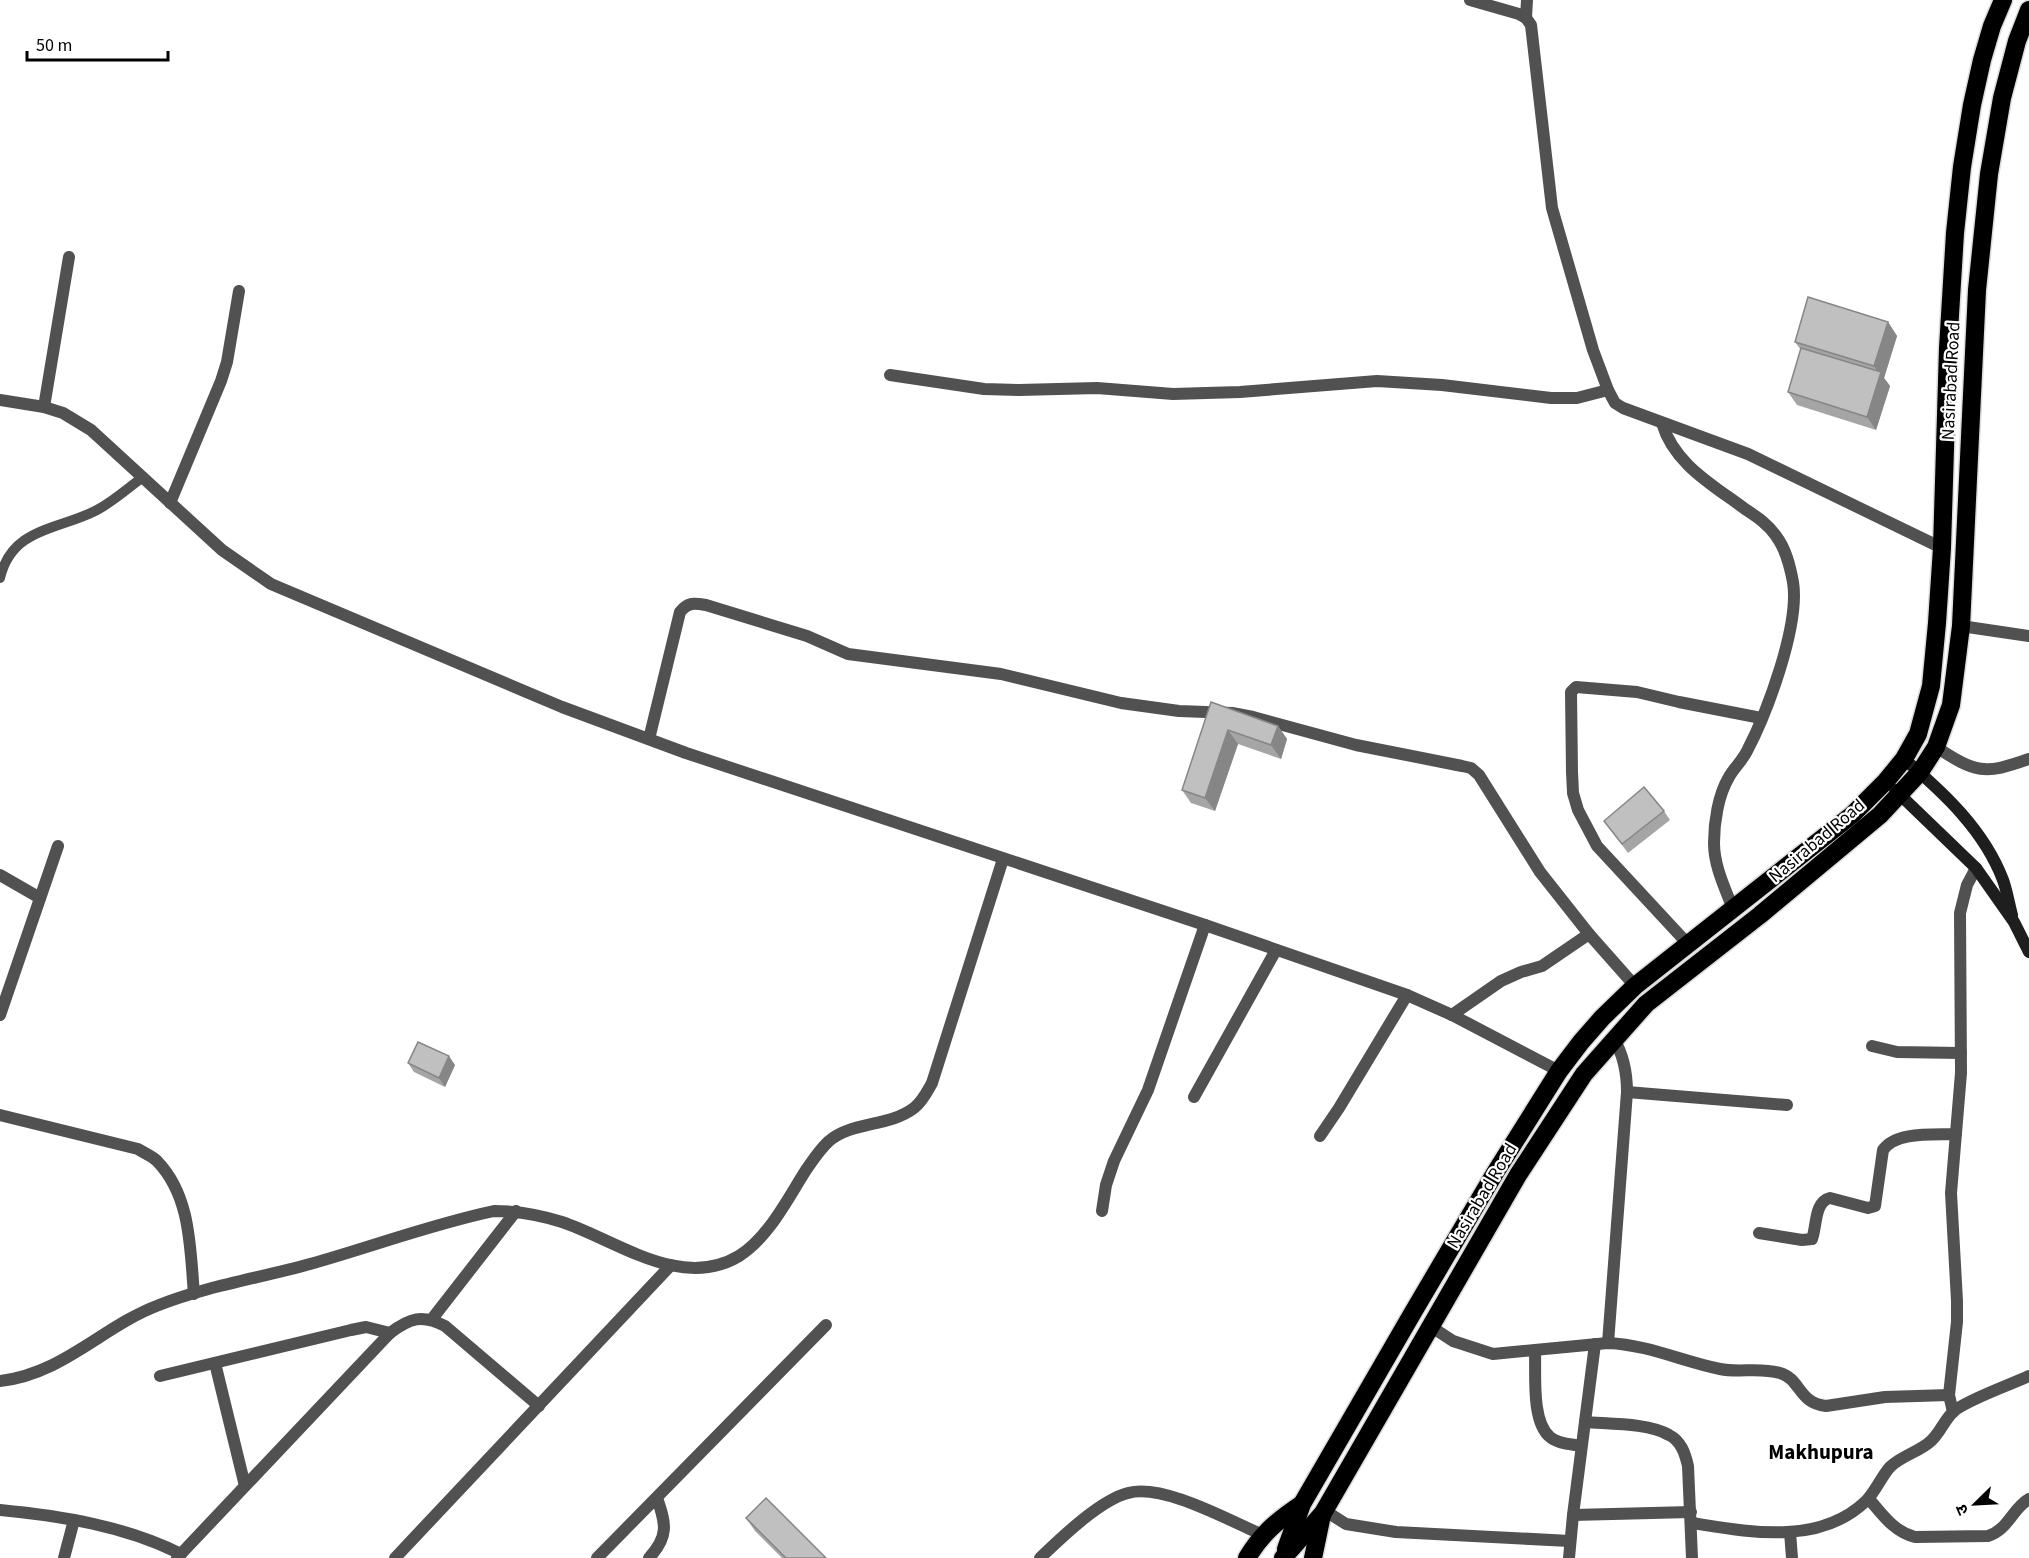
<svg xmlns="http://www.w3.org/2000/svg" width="2029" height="1558" font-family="'Source Sans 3','Noto Sans Devanagari',sans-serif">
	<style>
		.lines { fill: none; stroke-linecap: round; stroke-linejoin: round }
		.highway-casing { stroke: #dbdbdb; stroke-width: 21 }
		.lane { stroke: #515151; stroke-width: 10 }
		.street { stroke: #515151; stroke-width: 12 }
		.secondary { stroke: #1e1e1e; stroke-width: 12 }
		.highway { stroke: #000; stroke-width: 18 }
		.wall { fill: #a5a5a5 }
		.shaded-wall { fill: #868686 }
		.building { fill: #c0c0c0; stroke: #868686; stroke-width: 1.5 }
		.labels { text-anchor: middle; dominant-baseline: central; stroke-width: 4.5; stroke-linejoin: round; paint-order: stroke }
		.street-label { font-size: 18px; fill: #000; stroke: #fff }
		.quarter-label { font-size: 21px; font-weight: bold; fill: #000; stroke: #fff }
	</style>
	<rect width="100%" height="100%" fill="#fff"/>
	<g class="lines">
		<g class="highway-casing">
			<g id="highway">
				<path d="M 1286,1549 L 1302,1504 L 1412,1314 L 1495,1173 L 1559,1071 L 1581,1042 L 1602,1018 L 1635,986 L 1852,815 L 1886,781 L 1904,759 L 1918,734 L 1931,686 L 1937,623 L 1942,548 L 1948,348 L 1955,233 L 1962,167 L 1972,105 L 1982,60 L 1992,26 L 2003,0"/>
				<path d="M 1247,1558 C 1262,1533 1278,1520 1302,1504"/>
				<path d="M 1283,1558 L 1323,1513 L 1518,1175 L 1584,1074 L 1646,1004 L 1760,915 L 1880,815 L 1920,772 L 1936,747 L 1951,705 L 1961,626 L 1977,290 L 1989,174 L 2002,98 L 2017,41 L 2029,10"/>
				<path d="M 1313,1558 L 1322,1515"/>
			</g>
		</g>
		<path class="lane" d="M 0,578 C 12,527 59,530 97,510 C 114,501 128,488 143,477"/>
		<g class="street">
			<path d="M 1470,0 L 1519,14 L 1526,18 L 1531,25 L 1552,208 L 1593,350 L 1608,390 L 1615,403 L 1623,408 L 1748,454 L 1942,548"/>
			<path d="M 1526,18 L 1527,0"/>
			<path d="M 890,375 L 984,389 L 1019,390 L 1097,388 L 1173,394 L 1240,392 L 1377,381 L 1442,385 L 1551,398 L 1577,398 L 1608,390"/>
			<path d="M 0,400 L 44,407 L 63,413 L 91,430 L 222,550 L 271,584 L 562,707 L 686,753 L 1205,925 L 1407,995 L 1452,1015 L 1559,1071"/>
			<path d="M 44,407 L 69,257"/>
			<path d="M 1662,423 C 1674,464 1713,485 1745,509 C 1757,517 1768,524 1776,536 C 1786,549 1790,566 1793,582 C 1800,625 1767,713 1747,751 C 1742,761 1734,768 1729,777 C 1718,795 1714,823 1714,843 C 1714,866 1725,888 1733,909"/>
			<path d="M 170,503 L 221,381 L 227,362 L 239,291"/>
			<path d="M 1961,626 L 2029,636"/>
			<path d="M 649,739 L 680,612 C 688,602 694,603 706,605 L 807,636 L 848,654 L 1001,674 L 1121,703 L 1179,711 L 1232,713 L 1253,717 L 1356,745 L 1462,766 L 1471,768 L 1479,775 L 1540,872 L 1589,934 L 1635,986"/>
			<path d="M 1936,747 C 1976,773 1984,775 2029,759"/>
			<path d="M 0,875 L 40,898"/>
			<path d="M 1687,943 L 1597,846 L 1578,810 L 1573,793 L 1572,772 L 1571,692 L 1576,687 L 1637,692 L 1679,702 L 1761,718"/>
			<path d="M 0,1015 L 58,846"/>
			<path d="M 1452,1015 L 1501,981 L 1521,972 L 1542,966 L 1589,934"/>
			<path d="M 1872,1046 L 1897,1052 L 1961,1053"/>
			<path d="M 1627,1092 L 1787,1105"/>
			<path d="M 1194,1097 L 1276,950"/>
			<path d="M 0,1115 L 138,1149 C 144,1153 152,1156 157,1161 C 191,1196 190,1248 194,1294"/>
			<path d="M 1320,1136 L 1339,1108 L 1407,995"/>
			<path d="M 1102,1211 L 1106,1185 L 1114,1161 L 1148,1090 L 1205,925"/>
			<path d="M 1759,1233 L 1802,1240 L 1812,1239 C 1817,1226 1814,1202 1830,1198 L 1868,1208 L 1875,1206 L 1883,1150 C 1896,1131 1933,1135 1956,1134"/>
			<path d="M 432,1319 L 516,1211"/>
			<path d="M 1430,1326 L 1453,1341 L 1493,1354 L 1608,1343 C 1649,1345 1681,1361 1720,1369 C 1739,1373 1760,1367 1780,1373 C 1801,1379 1798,1403 1826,1406 L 1885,1397 L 1949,1395"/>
			<path d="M 1608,1343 L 1627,1092 C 1627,1073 1624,1056 1614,1039"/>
			<path d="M 1535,1351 C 1536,1374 1531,1421 1550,1437 C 1558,1444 1571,1444 1581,1446"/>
			<path d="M 215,1363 L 245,1486"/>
			<path d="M 160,1376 L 351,1330 L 366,1327 L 390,1333"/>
			<path d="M 0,1381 C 63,1374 103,1326 159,1305 C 207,1286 260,1278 310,1264 C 371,1247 432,1224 494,1211 C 517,1211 540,1215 562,1222 C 616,1240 681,1291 739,1256 C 769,1237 788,1198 806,1170 C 813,1160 820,1149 829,1141 C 853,1121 889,1127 914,1108 C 922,1102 927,1092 932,1083 L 1003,859"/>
			<path d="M 1953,1412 L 1949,1395 L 1957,1322 L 1957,1301 L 1951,1193 L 1961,1073 L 1960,913 L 1967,885 L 1976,868"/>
			<path d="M 1585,1422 C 1608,1424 1649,1423 1669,1435 C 1681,1441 1685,1453 1688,1466 L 1692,1558"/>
			<path d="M 1869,1499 C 1882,1514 1894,1532 1915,1537 L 1988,1536 C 2008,1530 2012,1509 2029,1499"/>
			<path d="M 0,1510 C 62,1516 125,1526 181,1554"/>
			<path d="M 1324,1510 L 1346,1524 L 1396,1532 L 1570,1541"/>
			<path d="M 1573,1515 L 1691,1512"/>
			<path d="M 1692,1523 C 1749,1532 1819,1546 1866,1501 C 1876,1491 1881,1477 1890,1467 C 1902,1455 1920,1452 1932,1440 C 1941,1431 1945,1419 1954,1411 C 1969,1399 2010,1385 2029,1376"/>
			<path d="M 1790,1532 L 1792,1558"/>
			<path d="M 64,1558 L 74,1520"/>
			<path d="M 177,1558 L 390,1333 C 410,1318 422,1314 445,1326 L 539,1406"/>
			<path d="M 395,1558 L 671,1265"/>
			<path d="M 597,1558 L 826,1325"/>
			<path d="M 649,1558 C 669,1536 666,1524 657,1498"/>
			<path d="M 1040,1558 C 1061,1538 1100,1500 1128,1493 C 1163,1483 1230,1521 1263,1535"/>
			<path d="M 1569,1558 L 1573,1515 L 1595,1344"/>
		</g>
		<g class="secondary">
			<path d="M 1904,759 C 1944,793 1984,830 2003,880 C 2007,891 2009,904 2012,915"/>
			<path d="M 1895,790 L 1976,868 L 2014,922 L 2029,952"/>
		</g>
		<use href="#highway" class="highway"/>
	</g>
	<g class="wall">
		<path d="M 1888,322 L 1897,336 L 1884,378 L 1890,386 L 1876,430 L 1797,405 L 1788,392 L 1801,350 L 1795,342 Z"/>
		<path d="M 1211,702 L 1278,726 L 1287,739 L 1281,759 L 1238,744 L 1215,811 L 1191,803 L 1182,790 Z"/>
		<path d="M 1664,811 L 1670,820 L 1628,853 L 1604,821 Z"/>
		<path d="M 408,1063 L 455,1065 L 445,1087 L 414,1072 Z"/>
		<path d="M 746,1518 L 826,1558 L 782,1558 L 755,1531 Z"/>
	</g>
	<g class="shaded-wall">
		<path d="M 1888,322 L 1897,336 L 1884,378 L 1890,386 L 1876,430 L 1867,417 L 1880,375 L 1874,366 Z"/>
		<path d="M 1278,726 L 1287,739 L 1281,759 L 1271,745 Z"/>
		<path d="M 1228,730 L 1238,744 L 1215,811 L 1205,798 Z"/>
		<path d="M 449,1056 L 455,1065 L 445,1087 L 439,1078 Z"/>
	</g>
	<g class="building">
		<path d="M 1808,297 L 1888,322 L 1874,366 L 1795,342 Z"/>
		<path d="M 1801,348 L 1881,372 L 1867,417 L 1788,392 Z"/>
		<path d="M 1211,702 L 1278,726 L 1271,745 L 1228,730 L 1205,798 L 1182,790 Z"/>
		<path d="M 1644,787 L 1664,811 L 1622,844 L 1604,821 Z"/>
		<path d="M 418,1042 L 449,1056 L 439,1078 L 408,1063 Z"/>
		<path d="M 766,1498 L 826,1558 L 786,1558 L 746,1518 Z"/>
	</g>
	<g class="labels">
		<g class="street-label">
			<text transform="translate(1951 381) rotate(-87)">Nasirabad Road</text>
			<text transform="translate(1817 841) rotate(-40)">Nasirabad Road</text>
			<text transform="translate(1482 1196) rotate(-59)">Nasirabad Road</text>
		</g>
		<g class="quarter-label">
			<text x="1821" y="1452">Makhupura</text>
		</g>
	</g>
	<g transform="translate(1975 1504) rotate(246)" stroke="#ffffff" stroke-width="4.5" paint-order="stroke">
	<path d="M0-4.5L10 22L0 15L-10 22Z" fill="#000000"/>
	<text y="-9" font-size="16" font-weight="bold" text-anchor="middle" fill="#000000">उ</text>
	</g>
	<path d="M27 51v9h141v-9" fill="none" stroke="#000000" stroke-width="3"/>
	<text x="36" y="51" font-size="18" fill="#000000" stroke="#ffffff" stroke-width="4.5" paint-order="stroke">50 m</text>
</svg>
